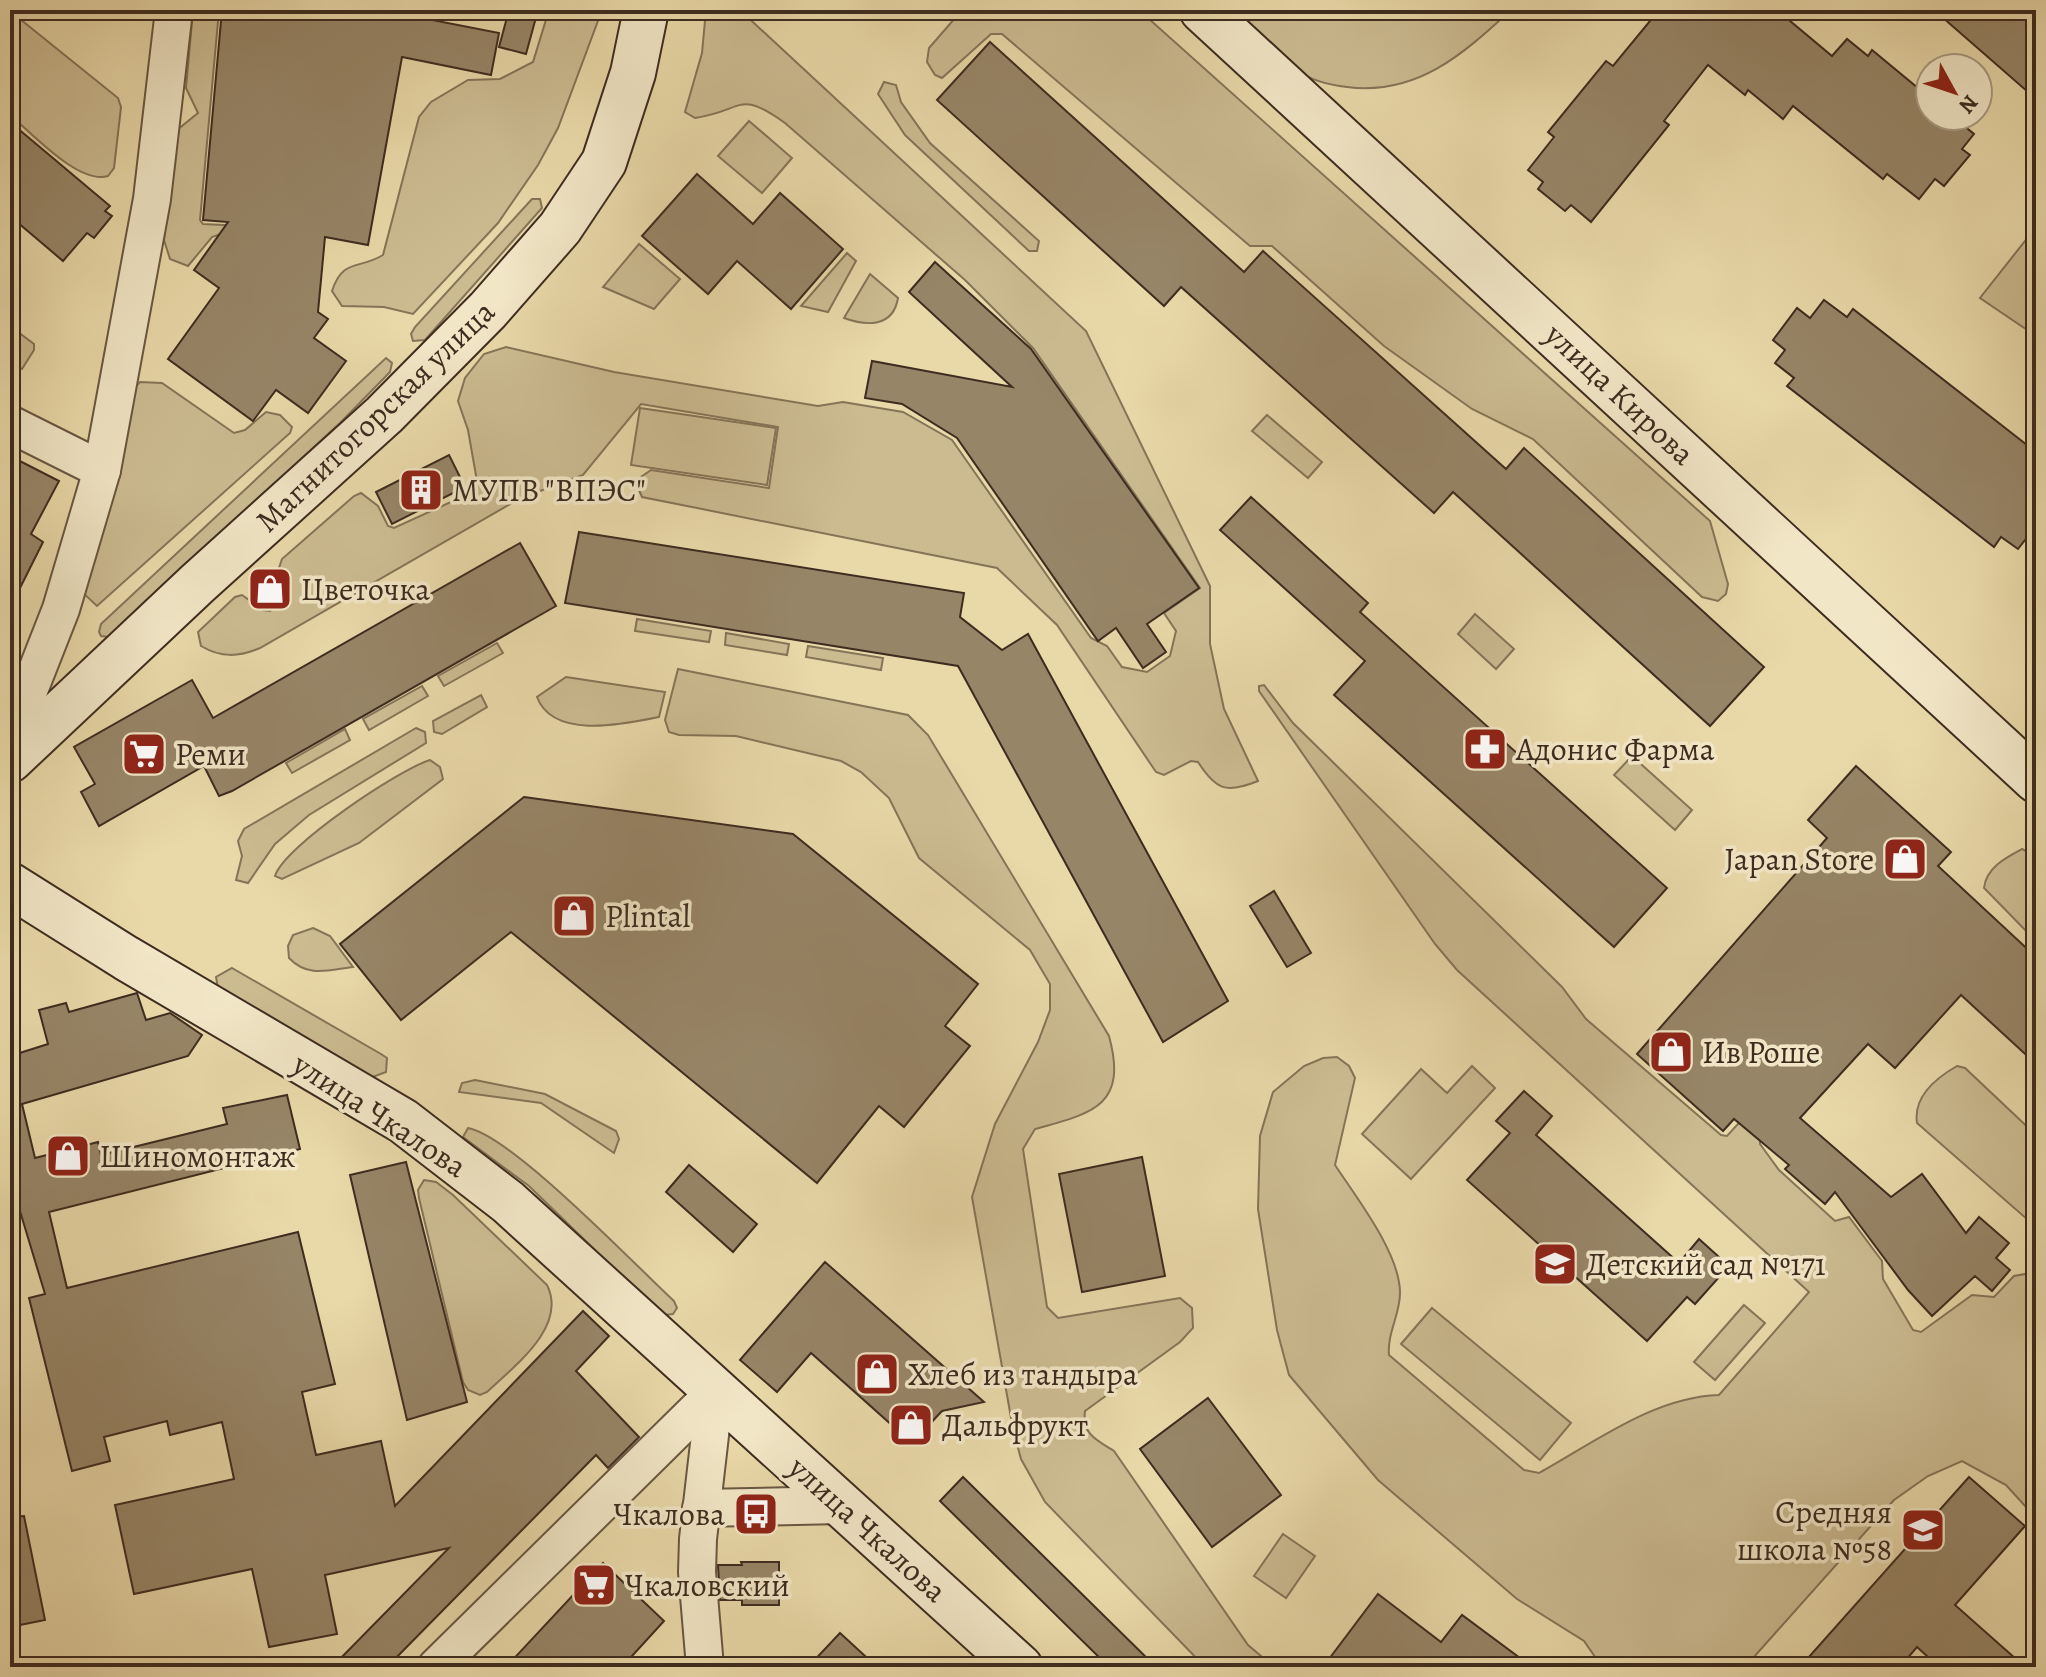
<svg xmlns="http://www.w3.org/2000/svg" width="2046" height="1677" font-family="Alegreya,serif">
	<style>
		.green { fill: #ccbb91; stroke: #857458; stroke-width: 2 }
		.building { fill: #978567; stroke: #3e2c20; stroke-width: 2 }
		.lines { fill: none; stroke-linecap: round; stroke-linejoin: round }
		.street-casing { stroke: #695742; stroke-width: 40 }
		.secondary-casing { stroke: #3e2c20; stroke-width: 48 }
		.street { stroke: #f1e6c6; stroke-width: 36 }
		.secondary { stroke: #f1e6c6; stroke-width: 44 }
		.labels { text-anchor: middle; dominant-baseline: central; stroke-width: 7; stroke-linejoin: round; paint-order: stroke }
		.street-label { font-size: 32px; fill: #3e2c20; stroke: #f1e6c6 }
		.poi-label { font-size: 32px; fill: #3e2c20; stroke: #f1e6c6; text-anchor: start }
	</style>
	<rect width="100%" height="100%" fill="#e9d8a8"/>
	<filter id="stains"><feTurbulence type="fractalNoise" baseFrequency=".0025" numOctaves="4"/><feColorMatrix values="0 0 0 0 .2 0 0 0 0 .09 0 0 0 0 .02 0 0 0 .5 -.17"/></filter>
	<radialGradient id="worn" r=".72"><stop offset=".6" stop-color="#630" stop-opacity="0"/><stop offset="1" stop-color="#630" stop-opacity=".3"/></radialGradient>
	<g class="green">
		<path d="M 193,10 L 219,10 L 200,220 L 203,224 L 244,226 L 212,237 L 188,266 L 170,259 L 164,240 L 177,130 L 198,113 L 186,88 Z"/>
		<path d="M 549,10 L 602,10 L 558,128 L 538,165 L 498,223 L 413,314 L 384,307 L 342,306 L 332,291 C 343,258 358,270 383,255 L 419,117 L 431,102 L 468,80 L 500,79 L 533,62 Z"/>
		<path d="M 706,10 L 740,10 L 1086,331 L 1210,586 L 1210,644 L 1224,709 L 1258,781 C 1226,794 1216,790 1198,762 L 1191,761 L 1164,775 L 1156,772 L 1057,625 L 997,568 L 642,497 L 635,481 L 651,470 L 769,488 L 778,427 L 641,404 L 583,475 L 519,499 L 260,648 C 239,657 221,658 201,646 L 198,632 L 235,597 L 242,595 L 263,610 L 270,611 L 288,596 L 290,586 L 279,568 L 282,559 L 354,496 L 361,493 L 378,506 L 388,526 L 394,528 L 464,496 L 477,481 L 468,430 L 458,401 L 465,378 L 484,354 L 506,347 L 614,372 L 818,406 L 843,402 L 903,412 L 952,440 L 1091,638 L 1107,646 L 1122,667 L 1147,672 L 1170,656 L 1176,631 L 1164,613 L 1200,588 L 1033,348 L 965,280 L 785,123 C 737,89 746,110 695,118 L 685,112 L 702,53 Z"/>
		<path d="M 962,10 L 1139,10 L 1710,521 L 1728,584 L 1726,594 L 1718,601 L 1702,597 L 1533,439 L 1472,409 L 1384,346 L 1272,246 L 1250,246 L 1002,34 L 991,34 L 942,78 L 935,75 L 927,62 L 929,48 Z"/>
		<path d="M 1234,10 L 1511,10 C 1463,54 1417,96 1347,87 C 1328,85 1312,81 1296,70 C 1273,54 1254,29 1234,10 Z"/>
		<path d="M 10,11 L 118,98 L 121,107 L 114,168 L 108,176 C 79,185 33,134 10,115 Z"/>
		<path d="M 884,82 L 896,85 L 901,102 L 930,143 L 1039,241 L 1037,251 L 1029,251 L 905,135 L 878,94 Z"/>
		<path d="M 749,121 L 792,158 L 762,193 L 718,156 Z"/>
		<path d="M 532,199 L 540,199 L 542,208 L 425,340 L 413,341 L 411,334 L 415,327 Z"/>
		<path d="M 2036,227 L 2036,336 L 1980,298 Z"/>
		<path d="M 639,244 L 680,279 L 654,309 L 603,287 Z"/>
		<path d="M 847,253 L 856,261 L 828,312 L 801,306 Z"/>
		<path d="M 870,274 L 898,298 C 893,328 866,326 844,318 Z"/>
		<path d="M 10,326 L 34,344 L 34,350 L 22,369 L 10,364 Z"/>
		<path d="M 386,358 L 392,363 L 390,372 L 340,423 L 109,637 L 101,636 L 99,632 L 101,624 Z"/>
		<path d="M 140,382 L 162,383 L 234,433 L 245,430 L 266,412 L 280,415 L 292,427 L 290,433 L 97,606 L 82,592 L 135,387 Z"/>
		<path d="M 640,408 L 776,428 L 767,485 L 631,465 Z"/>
		<path d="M 1267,415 L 1322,462 L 1308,478 L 1252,431 Z"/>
		<path d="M 1475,614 L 1514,649 L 1496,669 L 1458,634 Z"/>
		<path d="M 637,619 L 711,631 L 709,642 L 635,631 Z"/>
		<path d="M 726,633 L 789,644 L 787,655 L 725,645 Z"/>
		<path d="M 497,643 L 503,653 L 444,686 L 438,676 Z"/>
		<path d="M 808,646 L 883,658 L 881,670 L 806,657 Z"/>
		<path d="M 678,669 L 908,715 L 928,735 L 1109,1036 C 1128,1106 1093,1113 1035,1129 L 1023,1149 L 1047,1307 L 1058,1318 L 1180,1298 L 1192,1308 L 1193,1328 L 1180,1342 L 1085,1411 C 1082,1434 1096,1440 1114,1451 L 1248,1645 L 1274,1667 L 1205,1667 L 1045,1502 L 1021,1459 L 1013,1429 L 972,1197 L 995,1124 L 1038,1042 L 1050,1010 L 1050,984 L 1030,950 L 919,858 L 889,798 L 861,772 L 841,761 L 736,736 L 679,735 L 669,732 L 665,720 Z"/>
		<path d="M 566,677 L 665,692 L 659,717 C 624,724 553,740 537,697 Z"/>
		<path d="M 1264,685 L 1293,723 L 1562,987 L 1586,1019 L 1721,1135 L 1727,1136 L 1759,1101 L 1760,1144 L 1779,1170 L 1835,1221 L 1849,1217 L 1882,1261 L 1883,1279 L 1913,1330 L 1921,1332 L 1972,1295 L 1994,1297 L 2014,1276 L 2036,1272 L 2036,1518 L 2006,1485 L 1962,1461 L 1928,1476 L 1894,1500 L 1745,1667 L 1602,1667 L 1584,1641 L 1517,1599 L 1378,1480 L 1289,1375 L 1277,1330 L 1258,1209 L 1260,1136 L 1273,1092 L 1304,1066 L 1323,1058 L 1337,1057 L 1349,1066 L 1355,1078 L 1335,1165 C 1356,1197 1400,1253 1400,1293 C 1400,1315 1387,1333 1389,1355 L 1524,1470 L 1539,1473 C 1595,1442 1654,1397 1719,1395 L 1809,1292 L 1457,970 L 1435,944 L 1259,691 L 1259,686 Z"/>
		<path d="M 422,686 L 428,696 L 369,730 L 363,719 Z"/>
		<path d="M 481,695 L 487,707 L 442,734 L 434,732 L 433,721 Z"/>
		<path d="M 416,728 L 425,732 L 426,743 L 309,815 L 275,844 L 248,883 L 236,880 L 242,856 L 238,841 L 244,829 Z"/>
		<path d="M 345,729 L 350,740 L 292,773 L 286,763 Z"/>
		<path d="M 1632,756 L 1692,810 L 1675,830 L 1614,775 Z"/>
		<path d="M 430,760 L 440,767 L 443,779 L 359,843 L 282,879 L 275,876 C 284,846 400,769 430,760 Z"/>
		<path d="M 2022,849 L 2036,856 L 2036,941 L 1984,888 C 1986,868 2005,858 2022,849 Z"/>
		<path d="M 313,928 L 330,936 L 353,967 C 328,970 308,978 289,958 L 288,946 L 293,935 Z"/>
		<path d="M 232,968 L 381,1054 L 387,1058 L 386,1072 L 370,1078 L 218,988 L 216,977 Z"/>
		<path d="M 1472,1066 L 1495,1088 L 1411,1179 L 1362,1134 L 1421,1069 L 1447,1093 Z"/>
		<path d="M 1957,1066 L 1965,1068 L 2036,1135 L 2036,1227 L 1917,1123 C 1913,1096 1936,1078 1957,1066 Z"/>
		<path d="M 475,1080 L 545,1094 L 616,1131 L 619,1139 L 614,1153 L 541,1103 L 459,1092 L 462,1083 Z"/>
		<path d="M 468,1128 C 512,1136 635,1265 674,1301 L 677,1308 L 673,1314 L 665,1315 L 658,1311 L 529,1186 L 463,1137 Z"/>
		<path d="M 424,1180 L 436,1182 L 453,1195 L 547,1285 C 568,1327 513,1367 487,1392 L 480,1395 L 468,1390 L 463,1382 L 419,1198 L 418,1190 Z"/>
		<path d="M 1744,1305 L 1765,1323 L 1715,1380 L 1694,1362 Z"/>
		<path d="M 1432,1308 L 1571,1423 L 1540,1460 L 1401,1344 Z"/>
		<path d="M 1283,1534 L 1315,1556 L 1286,1598 L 1254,1576 Z"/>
	</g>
	<g class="building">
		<path d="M 222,10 L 428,10 L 427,19 L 499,33 L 491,75 L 402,57 L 368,245 L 325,237 L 318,312 L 328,319 L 314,338 L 346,361 L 308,413 L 276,390 L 253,421 L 168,359 L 219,288 L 194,270 L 228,222 L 203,220 Z"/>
		<path d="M 509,10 L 538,10 L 526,54 L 499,47 Z"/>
		<path d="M 1659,10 L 1777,10 L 1832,56 L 1847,39 L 1868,56 L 1872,50 L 1930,98 L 1930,116 L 1952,116 L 1974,134 L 1962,149 L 1970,155 L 1944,186 L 1935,179 L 1919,199 L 1887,174 L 1883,179 L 1793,106 L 1783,119 L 1748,90 L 1745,95 L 1708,65 L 1664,121 L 1669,125 L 1591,222 L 1571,205 L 1565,211 L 1538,189 L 1543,182 L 1528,170 L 1554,137 L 1548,132 L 1606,61 L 1613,66 Z"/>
		<path d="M 1934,10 L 2036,10 L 2036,99 Z"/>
		<path d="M 990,42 L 1244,272 L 1263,251 L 1506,469 L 1524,448 L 1764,667 L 1710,726 L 1453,492 L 1434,513 L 1181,287 L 1164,306 L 937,100 Z"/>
		<path d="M 10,122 L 110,206 L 105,211 L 112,216 L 94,238 L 87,233 L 63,261 L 10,216 Z"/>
		<path d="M 697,174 L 753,224 L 780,193 L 843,249 L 791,309 L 737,261 L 708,294 L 642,236 Z"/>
		<path d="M 935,262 L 1031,349 L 1199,588 L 1147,624 L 1166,652 L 1143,668 L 1116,628 L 1098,641 L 957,438 L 902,404 L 865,398 L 872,361 L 1012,387 L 909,292 Z"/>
		<path d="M 1824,300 L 1847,317 L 1853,309 L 2036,452 L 2036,526 L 2018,549 L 2001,537 L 1994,547 L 1787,386 L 1794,378 L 1775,363 L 1785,350 L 1773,340 L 1797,308 L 1810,318 Z"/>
		<path d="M 449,455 L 465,487 L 392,524 L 376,492 Z"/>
		<path d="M 10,456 L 59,481 L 31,534 L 43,542 L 10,608 Z"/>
		<path d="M 1251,497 L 1368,603 L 1360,612 L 1667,888 L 1614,947 L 1334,695 L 1365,661 L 1220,530 Z"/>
		<path d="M 579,532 L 964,593 L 960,617 L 1002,650 L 1028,634 L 1228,1001 L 1163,1042 L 958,666 L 565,603 Z"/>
		<path d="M 520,543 L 556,606 L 232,791 L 219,796 L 204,766 L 99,826 L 81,792 L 95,784 L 74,747 L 192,680 L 213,718 Z"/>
		<path d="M 1856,766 L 1951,852 L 1938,866 L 2036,957 L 2036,1064 L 1961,995 L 1895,1068 L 1868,1044 L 1800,1118 L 1891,1197 L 1922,1174 L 1966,1233 L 1979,1217 L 2009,1243 L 1996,1258 L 2010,1270 L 1992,1291 L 1975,1276 L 1932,1316 L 1908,1290 L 1835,1192 L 1825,1204 L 1785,1169 L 1789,1165 L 1734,1119 L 1723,1131 L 1637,1054 L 1827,838 L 1808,820 Z"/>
		<path d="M 524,797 L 793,834 L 978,984 L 945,1026 L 970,1046 L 904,1127 L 879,1106 L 817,1183 L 511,932 L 401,1020 L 340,944 Z"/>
		<path d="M 1274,891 L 1311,953 L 1287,967 L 1250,906 Z"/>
		<path d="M 137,993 L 146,1020 L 170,1013 L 202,1035 L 188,1056 L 22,1104 L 35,1158 L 98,1142 L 101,1155 L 227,1124 L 223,1108 L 287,1095 L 300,1149 L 49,1212 L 67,1288 L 298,1232 L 335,1384 L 302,1392 L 316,1455 L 381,1441 L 395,1506 L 583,1311 L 609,1336 L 576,1371 L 639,1437 L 608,1468 L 596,1455 L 387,1667 L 332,1667 L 449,1548 L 325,1575 L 337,1634 L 269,1647 L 252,1569 L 134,1594 L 115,1505 L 234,1479 L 222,1422 L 170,1435 L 167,1421 L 104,1437 L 110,1461 L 72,1471 L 29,1298 L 45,1294 L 10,1178 L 10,1056 L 48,1044 L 39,1010 L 66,1003 L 69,1012 Z"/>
		<path d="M 1524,1091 L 1552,1116 L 1536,1135 L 1679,1263 L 1699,1239 L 1729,1266 L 1695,1304 L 1687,1297 L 1647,1341 L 1467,1180 L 1510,1133 L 1496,1121 Z"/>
		<path d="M 1142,1157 L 1165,1276 L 1082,1292 L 1059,1174 Z"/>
		<path d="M 406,1162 L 467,1402 L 407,1420 L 350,1175 Z"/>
		<path d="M 689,1165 L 757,1224 L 733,1252 L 666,1192 Z"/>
		<path d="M 825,1262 L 984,1402 L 942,1411 L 912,1443 L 811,1353 L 777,1392 L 740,1360 Z"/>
		<path d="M 1208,1398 L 1281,1495 L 1212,1547 L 1140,1449 Z"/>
		<path d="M 963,1477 L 1156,1667 L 1109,1667 L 940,1501 Z"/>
		<path d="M 1969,1477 L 2025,1526 L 1955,1605 L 2025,1667 L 1939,1667 L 1917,1647 L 1900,1667 L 1800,1667 Z"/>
		<path d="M 24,1516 L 45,1620 L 10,1627 L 10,1517 Z"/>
		<path d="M 741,1562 L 779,1562 L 779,1605 L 742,1605 L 742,1600 L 720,1600 L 718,1565 L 742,1565 Z"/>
		<path d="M 603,1563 L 664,1621 L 622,1667 L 506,1667 Z"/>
		<path d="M 1378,1594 L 1441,1642 L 1462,1615 L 1532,1667 L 1323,1667 Z"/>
		<path d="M 840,1633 L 877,1667 L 808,1667 Z"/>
	</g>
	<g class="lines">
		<g class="street-casing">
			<g id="street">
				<path d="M 10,424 L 102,470"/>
				<path d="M 10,739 L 61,609 L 102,470 L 152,199 L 174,10"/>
				<path d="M 701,1508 L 842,1505"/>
				<path d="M 436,1667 L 715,1392"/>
				<path d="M 705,1667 L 697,1572 L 698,1539 L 715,1392"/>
			</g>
		</g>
		<g class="secondary-casing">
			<g id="secondary">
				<path d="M 1202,10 L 2036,780"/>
				<path d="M 10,760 L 198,583 L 384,415 L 488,310 L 560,228 L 604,162 L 633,73 L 646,10"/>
				<path d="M 10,885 L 126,958 L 403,1121 L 508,1202 L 1020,1667"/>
			</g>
		</g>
		<use href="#street" class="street"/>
		<use href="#secondary" class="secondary"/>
	</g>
	<defs>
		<g id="building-square" transform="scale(2.3)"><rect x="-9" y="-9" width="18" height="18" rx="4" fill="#8f2418" stroke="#f1e6c6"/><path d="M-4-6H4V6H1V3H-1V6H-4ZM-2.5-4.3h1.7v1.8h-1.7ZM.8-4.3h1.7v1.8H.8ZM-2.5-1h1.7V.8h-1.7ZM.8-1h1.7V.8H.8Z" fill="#fff"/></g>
		<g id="shop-square" transform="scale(2.3)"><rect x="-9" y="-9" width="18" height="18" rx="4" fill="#8f2418" stroke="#f1e6c6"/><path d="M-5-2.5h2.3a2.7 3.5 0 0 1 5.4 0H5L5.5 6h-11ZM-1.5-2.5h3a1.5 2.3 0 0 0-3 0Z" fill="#fff"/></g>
		<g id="pharmacy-square" transform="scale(2.3)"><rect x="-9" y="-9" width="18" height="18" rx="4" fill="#8f2418" stroke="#f1e6c6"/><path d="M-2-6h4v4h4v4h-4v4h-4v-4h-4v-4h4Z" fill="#fff"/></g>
		<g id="supermarket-square" transform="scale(2.3)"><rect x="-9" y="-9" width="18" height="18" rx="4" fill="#8f2418" stroke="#f1e6c6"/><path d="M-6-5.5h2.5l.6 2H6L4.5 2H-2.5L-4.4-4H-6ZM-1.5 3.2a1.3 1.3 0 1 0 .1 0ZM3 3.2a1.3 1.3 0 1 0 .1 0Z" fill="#fff"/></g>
		<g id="school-square" transform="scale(2.3)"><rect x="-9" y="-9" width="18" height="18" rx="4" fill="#8f2418" stroke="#f1e6c6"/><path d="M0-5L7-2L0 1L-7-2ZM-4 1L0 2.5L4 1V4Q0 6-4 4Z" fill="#fff"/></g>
		<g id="bus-square" transform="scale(2.3)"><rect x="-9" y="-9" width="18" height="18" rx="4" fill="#8f2418" stroke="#f1e6c6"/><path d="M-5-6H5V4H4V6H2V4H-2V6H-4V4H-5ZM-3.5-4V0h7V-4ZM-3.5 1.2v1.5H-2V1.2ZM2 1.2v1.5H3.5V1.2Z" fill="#fff"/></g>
	</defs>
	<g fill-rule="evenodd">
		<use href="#building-square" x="421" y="490"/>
		<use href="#shop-square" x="270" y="589"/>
		<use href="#pharmacy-square" x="1485" y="749"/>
		<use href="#supermarket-square" x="144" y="754"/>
		<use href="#shop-square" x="1905" y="859"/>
		<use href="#shop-square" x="574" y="916"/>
		<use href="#shop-square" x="1671" y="1052"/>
		<use href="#shop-square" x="68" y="1156"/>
		<use href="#school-square" x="1555" y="1264"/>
		<use href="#shop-square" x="877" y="1374"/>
		<use href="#shop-square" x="911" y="1425"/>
		<use href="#bus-square" x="756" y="1514"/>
		<use href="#school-square" x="1923" y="1530"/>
		<use href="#supermarket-square" x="594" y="1585"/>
	</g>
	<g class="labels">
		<g class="street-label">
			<text transform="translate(1620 394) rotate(43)">улица Кирова</text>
			<text transform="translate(375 416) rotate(-44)">Магнитогорская улица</text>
			<text transform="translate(380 1115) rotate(33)">улица Чкалова</text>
			<text transform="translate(868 1529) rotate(42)">улица Чкалова</text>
		</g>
		<g class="poi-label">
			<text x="452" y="490">МУПВ "ВПЭС"</text>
			<text x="301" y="589">Цветочка</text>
			<text x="1516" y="749">Адонис Фарма</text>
			<text x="175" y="754">Реми</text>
			<text x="1874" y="859" text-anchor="end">Japan Store</text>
			<text x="605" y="916">Plintal</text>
			<text x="1702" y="1052">Ив Роше</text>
			<text x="99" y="1156">Шиномонтаж</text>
			<text x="1586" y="1264">Детский сад №171</text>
			<text x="908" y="1374">Хлеб из тандыра</text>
			<text x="942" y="1425">Дальфрукт</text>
			<text x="1892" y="1512" text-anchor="end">Средняя<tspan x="1892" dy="37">школа №58</tspan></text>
			<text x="725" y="1514" text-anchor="end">Чкалова</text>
			<text x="625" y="1585">Чкаловский</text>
		</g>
	</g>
	<rect width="2046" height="1677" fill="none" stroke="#e9d8a8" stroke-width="40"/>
	<rect x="12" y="12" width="2022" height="1653" fill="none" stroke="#3e2c20" stroke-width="4"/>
	<rect x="20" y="20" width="2006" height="1637" fill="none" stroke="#3e2c20" stroke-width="2"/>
	<g transform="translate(1954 92) rotate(130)"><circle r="38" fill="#f1e6c6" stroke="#a99c84" stroke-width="2"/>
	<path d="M0-6L14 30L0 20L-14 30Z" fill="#8f2418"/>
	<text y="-12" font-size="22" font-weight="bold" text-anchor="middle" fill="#3e2c20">N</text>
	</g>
	<rect width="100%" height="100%" filter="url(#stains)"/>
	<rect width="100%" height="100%" fill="url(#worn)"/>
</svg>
